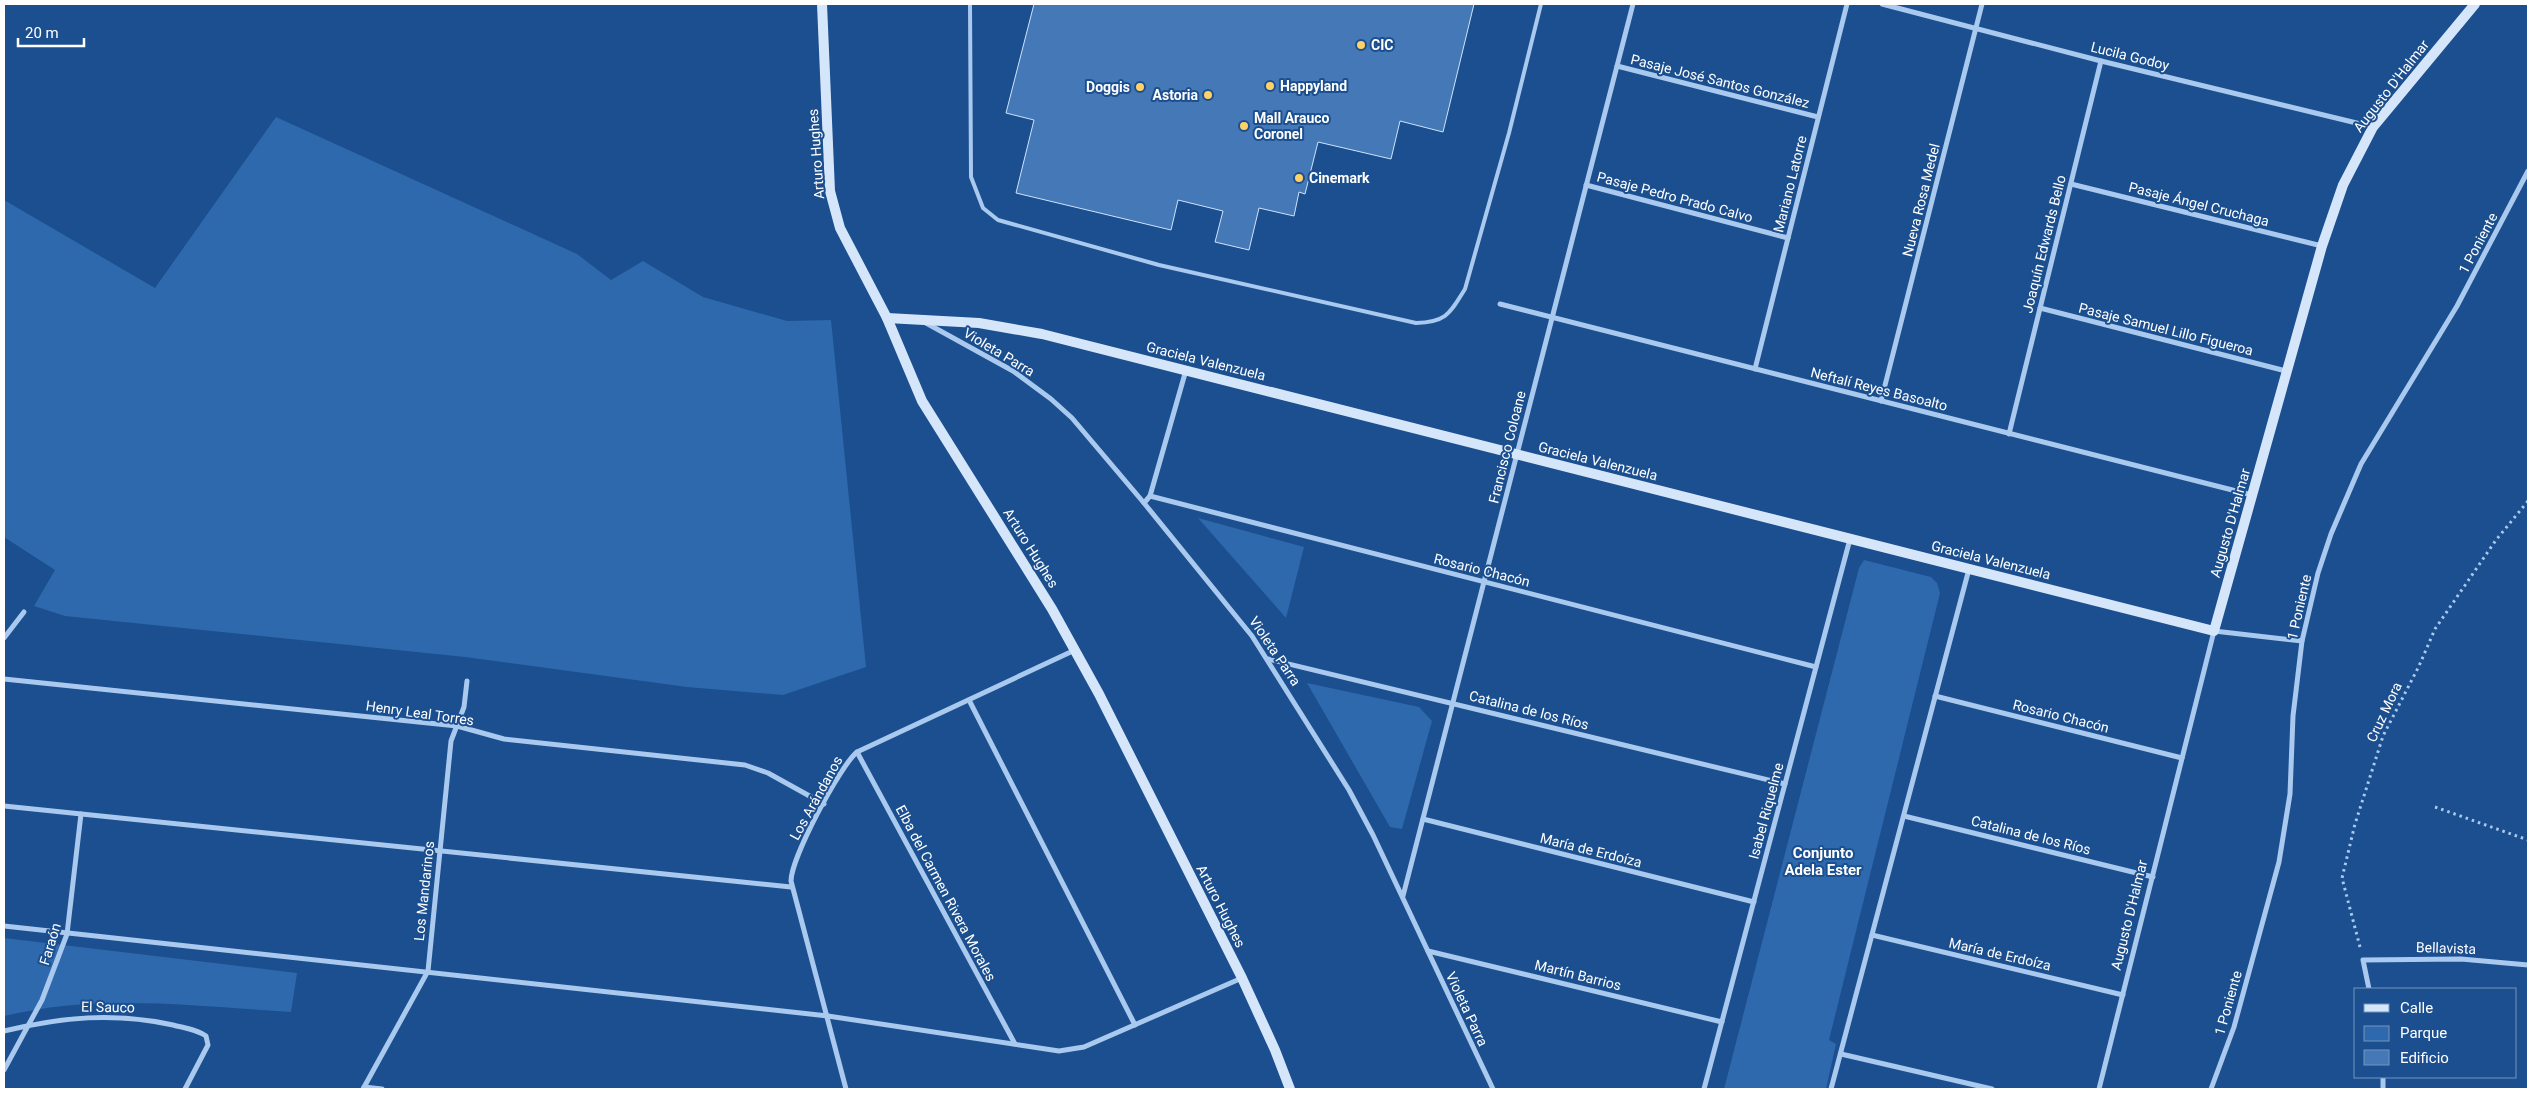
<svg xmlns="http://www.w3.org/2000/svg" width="2532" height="1093" font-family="Roboto,sans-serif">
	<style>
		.green { fill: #2e69ad }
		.building { fill: #4478b7; stroke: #cfe3fa }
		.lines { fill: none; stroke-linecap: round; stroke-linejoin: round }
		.path { stroke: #a9c9ee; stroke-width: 3; stroke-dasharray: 2.5 4; stroke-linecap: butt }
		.lane { stroke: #a9c9ee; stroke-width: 4 }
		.street { stroke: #a9c9ee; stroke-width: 5 }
		.secondary { stroke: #d6e6fa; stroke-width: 10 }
		.poi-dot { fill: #ffd166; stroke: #1b4f8f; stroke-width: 2 }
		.labels { text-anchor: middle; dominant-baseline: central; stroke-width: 4; stroke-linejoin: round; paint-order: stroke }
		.poi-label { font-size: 14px; font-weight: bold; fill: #fff; stroke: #1b4f8f; text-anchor: start }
		.street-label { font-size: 14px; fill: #fff; stroke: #1b4f8f }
		.neighbourhood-label { font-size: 15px; font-weight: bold; fill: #fff; stroke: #1b4f8f }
	</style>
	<rect width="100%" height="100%" fill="#1b4f8f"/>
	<g class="green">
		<path d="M 276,117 L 577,254 L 611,280 L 643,261 L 703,297 L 787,321 L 831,320 L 866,667 L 783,695 L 687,687 L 465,657 L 65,616 L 34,606 L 55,570 L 4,537 L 4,200 L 155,288 Z"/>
		<path d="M 1198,518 L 1304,547 L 1286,618 Z"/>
		<path d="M 1864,560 L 1931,577 L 1937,583 L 1940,593 L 1829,1040 L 1836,1044 L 1826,1089 L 1724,1089 L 1859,568 Z"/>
		<path d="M 1307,683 L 1419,707 L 1432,721 L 1402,829 L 1390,827 Z"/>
		<path d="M 4,938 L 297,973 L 291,1012 C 195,1006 99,993 4,1016 Z"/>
	</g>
	<path class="building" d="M 1034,4 L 1474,4 L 1443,132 L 1400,121 L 1391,159 L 1318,142 L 1305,194 L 1299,192 L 1294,216 L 1259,208 L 1249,250 L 1215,242 L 1223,211 L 1178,200 L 1171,230 L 1016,193 L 1034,120 L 1006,113 Z"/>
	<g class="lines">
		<g class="path">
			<path d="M 2435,807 L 2528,840"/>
			<path d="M 2360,947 L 2342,878 L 2355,824 L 2383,736 L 2419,666 L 2435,629 L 2496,540 L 2528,501"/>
		</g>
		<path class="lane" d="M 970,4 L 971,177 L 983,208 L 998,220 L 1159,265 L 1416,323 C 1447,322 1450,313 1465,289 L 1509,133 L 1541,4"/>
		<g class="street">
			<path d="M 1882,4 L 2101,61 L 2373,127"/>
			<path d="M 1617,66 L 1818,117"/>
			<path d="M 2071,184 L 2322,246"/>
			<path d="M 1586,185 L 1788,238"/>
			<path d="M 1500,304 L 2252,495"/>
			<path d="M 2040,308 L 2286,371"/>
			<path d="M 926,323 L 1013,371 L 1051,399 L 1072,418 L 1144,503 L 1252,636 L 1349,790 L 1373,835 L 1493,1089"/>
			<path d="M 1755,369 L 1847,4"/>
			<path d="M 1881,401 L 1982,4"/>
			<path d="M 2009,434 L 2101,61"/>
			<path d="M 1150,496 L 1186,370"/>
			<path d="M 1144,503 L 1150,496 L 1816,667"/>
			<path d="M 4,638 L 24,612"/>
			<path d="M 1268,659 L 1785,784"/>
			<path d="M 4,679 L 457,726 L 504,739 L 745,765 L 768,773 L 824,804"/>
			<path d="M 1935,696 L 2182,758"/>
			<path d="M 969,700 L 1135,1025"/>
			<path d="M 857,752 L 1015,1044"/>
			<path d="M 4,806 L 791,887"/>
			<path d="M 1904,816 L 2153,877"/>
			<path d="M 1423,819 L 1754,902"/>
			<path d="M 1403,896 L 1633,4"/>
			<path d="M 4,926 L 828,1016 L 1059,1051 L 1084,1047 L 1242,978"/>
			<path d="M 1872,935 L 2123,995"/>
			<path d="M 1428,951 L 1722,1022"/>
			<path d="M 2369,989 L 2363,960 L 2461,959 L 2528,965"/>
			<path d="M 4,1031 C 63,1017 113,1012 173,1025 C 184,1028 196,1029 206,1036 L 208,1045 L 185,1089"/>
			<path d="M 1841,1054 L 1992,1089"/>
			<path d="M 4,1070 L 42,1000 L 67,934 L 81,814"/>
			<path d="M 2383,1077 L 2383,1089"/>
			<path d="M 364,1087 L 382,1089"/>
			<path d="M 363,1089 L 428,971 L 451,741 L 464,707 L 467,681"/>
			<path d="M 846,1089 L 791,881 C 791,858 840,766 857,752 L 1075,650"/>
			<path d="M 1704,1089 L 1850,539"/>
			<path d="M 1831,1089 L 1969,569"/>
			<path d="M 2099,1089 L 2214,631 L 2302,641"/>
			<path d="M 2211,1089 L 2234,1027 L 2279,862 L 2290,794 L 2293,716 L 2302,641 L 2318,573 L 2331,534 L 2361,464 L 2457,306 L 2528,171"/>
		</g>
		<g class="secondary">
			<path d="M 822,4 L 830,191 L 840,228 L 887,318 L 922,401 L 1052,609 L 1099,694 L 1242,978 L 1275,1050 L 1290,1089"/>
			<path d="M 887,318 L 979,323 L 1042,334 L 2214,631 L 2322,246 L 2343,185 L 2373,127 L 2475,4"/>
		</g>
	</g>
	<g class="poi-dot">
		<circle cx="1361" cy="45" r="5"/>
		<circle cx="1270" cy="86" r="5"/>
		<circle cx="1140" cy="87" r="5"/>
		<circle cx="1208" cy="95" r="5"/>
		<circle cx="1244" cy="126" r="5"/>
		<circle cx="1299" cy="178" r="5"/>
	</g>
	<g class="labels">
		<g class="poi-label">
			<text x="1371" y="45">CIC</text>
			<text x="1280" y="86">Happyland</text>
			<text x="1130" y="87" text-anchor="end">Doggis</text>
			<text x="1198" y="95" text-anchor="end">Astoria</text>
			<text x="1254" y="118">Mall Arauco<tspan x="1254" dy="16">Coronel</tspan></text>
			<text x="1309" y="178">Cinemark</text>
		</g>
		<g class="street-label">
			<text transform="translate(2130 56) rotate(14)">Lucila Godoy</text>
			<text transform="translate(1720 81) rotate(14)">Pasaje José Santos González</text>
			<text transform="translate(2391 86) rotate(-52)">Augusto D'Halmar</text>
			<text transform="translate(816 154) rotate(-94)">Arturo Hughes</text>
			<text transform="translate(1790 184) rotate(-76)">Mariano Latorre</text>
			<text transform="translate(1675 197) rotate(15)">Pasaje Pedro Prado Calvo</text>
			<text transform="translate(1921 200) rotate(-76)">Nueva Rosa Medel</text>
			<text transform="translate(2199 204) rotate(14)">Pasaje Ángel Cruchaga</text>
			<text transform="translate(2478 243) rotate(-62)">1 Poniente</text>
			<text transform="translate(2044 244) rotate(-76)">Joaquín Edwards Bello</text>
			<text transform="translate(2166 329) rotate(14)">Pasaje Samuel Lillo Figueroa</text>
			<text transform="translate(999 352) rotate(31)">Violeta Parra</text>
			<text transform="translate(1206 361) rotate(14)">Graciela Valenzuela</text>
			<text transform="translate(1879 389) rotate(14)">Neftalí Reyes Basoalto</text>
			<text transform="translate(1507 447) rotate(-76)">Francisco Coloane</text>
			<text transform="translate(1598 461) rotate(14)">Graciela Valenzuela</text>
			<text transform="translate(2230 523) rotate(-74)">Augusto D'Halmar</text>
			<text transform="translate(1031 548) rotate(58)">Arturo Hughes</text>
			<text transform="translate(1991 560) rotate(14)">Graciela Valenzuela</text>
			<text transform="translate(1482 570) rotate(14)">Rosario Chacón</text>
			<text transform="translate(2299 607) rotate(-77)">1 Poniente</text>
			<text transform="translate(1275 651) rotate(56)">Violeta Parra</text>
			<text transform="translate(1529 710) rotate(14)">Catalina de los Ríos</text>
			<text transform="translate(2384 712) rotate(-65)">Cruz Mora</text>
			<text transform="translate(420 713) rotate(8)">Henry Leal Torres</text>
			<text transform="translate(2061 716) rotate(14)">Rosario Chacón</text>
			<text transform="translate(816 798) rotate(-61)">Los Arándanos</text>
			<text transform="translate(1766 811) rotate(-75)">Isabel Riquelme</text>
			<text transform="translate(2031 835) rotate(14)">Catalina de los Ríos</text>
			<text transform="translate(1591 850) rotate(14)">María de Erdoíza</text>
			<text transform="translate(424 891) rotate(-84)">Los Mandarinos</text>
			<text transform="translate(946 893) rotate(62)">Elba del Carmen Rivera Morales</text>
			<text transform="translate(1221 906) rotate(63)">Arturo Hughes</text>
			<text transform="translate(2129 915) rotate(-76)">Augusto D'Halmar</text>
			<text transform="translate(50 944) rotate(-73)">Faraón</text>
			<text transform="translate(2446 948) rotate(2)">Bellavista</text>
			<text transform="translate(2000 954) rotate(13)">María de Erdoíza</text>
			<text transform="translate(1578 975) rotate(14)">Martín Barrios</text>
			<text transform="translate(2228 1003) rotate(-74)">1 Poniente</text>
			<text transform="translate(108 1007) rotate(1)">El Sauco</text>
			<text transform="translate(1467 1009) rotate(65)">Violeta Parra</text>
		</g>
		<g class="neighbourhood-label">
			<text x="1823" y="853">Conjunto<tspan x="1823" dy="17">Adela Ester</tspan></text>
		</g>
	</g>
	<rect width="2532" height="1093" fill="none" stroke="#ffffff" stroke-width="10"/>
	<rect x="2354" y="988" width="162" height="90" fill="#1b4f8f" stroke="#7695bc"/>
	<rect x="2364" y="1004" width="25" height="8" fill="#d6e6fa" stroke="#7695bc"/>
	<text x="2400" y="1013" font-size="15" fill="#ffffff">Calle</text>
	<rect x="2364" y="1026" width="25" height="15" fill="#2e69ad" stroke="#7695bc"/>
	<text x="2400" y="1038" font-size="15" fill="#ffffff">Parque</text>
	<rect x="2364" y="1050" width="25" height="15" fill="#4478b7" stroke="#7695bc"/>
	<text x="2400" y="1063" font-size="15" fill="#ffffff">Edificio</text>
	<path d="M18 38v8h66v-8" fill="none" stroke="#ffffff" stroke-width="2.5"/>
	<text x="25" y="38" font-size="15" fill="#ffffff" stroke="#1b4f8f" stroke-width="4" paint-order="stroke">20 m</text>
</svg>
